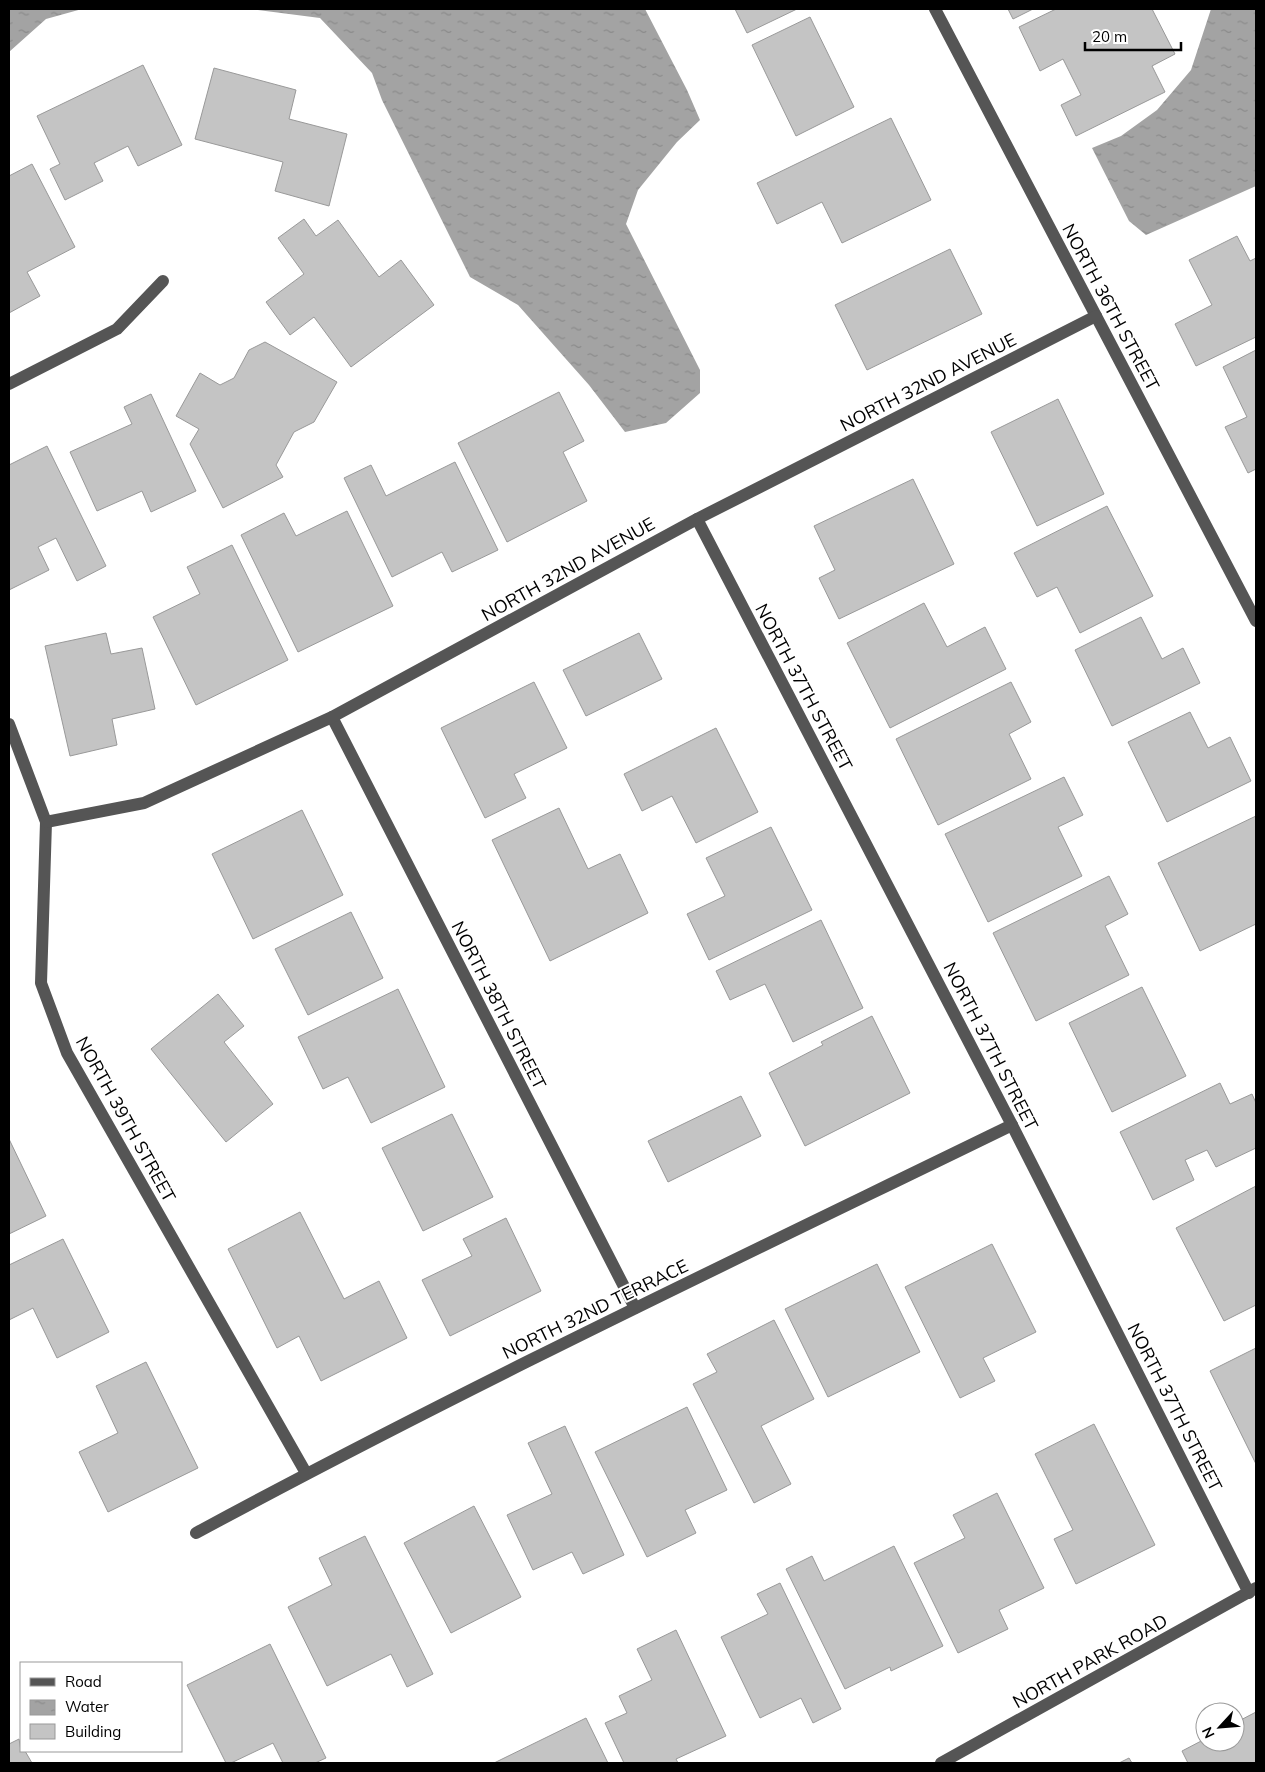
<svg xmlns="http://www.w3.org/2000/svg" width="1265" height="1772" font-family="Mulish,sans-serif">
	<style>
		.water { fill: url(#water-ripples) }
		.building { fill: #c4c4c4; stroke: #999 }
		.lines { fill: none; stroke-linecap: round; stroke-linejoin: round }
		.minor { stroke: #555; stroke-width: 12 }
		.labels { text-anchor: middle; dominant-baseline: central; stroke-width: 4; stroke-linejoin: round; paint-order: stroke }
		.street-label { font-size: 18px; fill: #000; stroke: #fff }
	</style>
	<defs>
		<pattern id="water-ripples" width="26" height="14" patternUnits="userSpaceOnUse" patternTransform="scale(1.25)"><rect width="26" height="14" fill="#a3a3a3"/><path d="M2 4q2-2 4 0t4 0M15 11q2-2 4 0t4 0" fill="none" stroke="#8b8b8b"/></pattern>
	</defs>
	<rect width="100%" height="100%" fill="#fff"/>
	<g class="water">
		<path d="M 9,9 L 82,9 L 46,19 L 9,52 Z"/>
		<path d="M 250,9 L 645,9 L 687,90 L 700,120 L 677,142 L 638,190 L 626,224 L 700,370 L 700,393 L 666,423 L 625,432 L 589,385 L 518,305 L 470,277 L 382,100 L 372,73 L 320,18 Z"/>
		<path d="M 1211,9 L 1256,9 L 1256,186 L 1146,235 L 1129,221 L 1092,148 L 1121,136 L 1157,110 L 1191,70 Z"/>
	</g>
	<g class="building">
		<path d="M 735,9 L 797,9 L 747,33 Z"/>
		<path d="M 1008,9 L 1033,9 L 1013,19 Z"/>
		<path d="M 1056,9 L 1152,9 L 1175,54 L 1152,66 L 1165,92 L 1076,136 L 1061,105 L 1081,95 L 1063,59 L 1040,71 L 1019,27 Z"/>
		<path d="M 810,17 L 854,107 L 796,136 L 752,45 Z"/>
		<path d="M 143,65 L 182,145 L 138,166 L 128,146 L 94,163 L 103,181 L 65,200 L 50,169 L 60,164 L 37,116 Z"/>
		<path d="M 214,68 L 296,90 L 289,119 L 347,134 L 329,206 L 275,191 L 283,162 L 195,139 Z"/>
		<path d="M 891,118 L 931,200 L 842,243 L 822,202 L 777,224 L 757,183 Z"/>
		<path d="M 32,164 L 75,247 L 27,272 L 40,296 L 9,313 L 9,176 Z"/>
		<path d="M 304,219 L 316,236 L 338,220 L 379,277 L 401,260 L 434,305 L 351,367 L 314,317 L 290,335 L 266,302 L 304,274 L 278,238 Z"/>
		<path d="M 1237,236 L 1250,261 L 1256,258 L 1256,337 L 1196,366 L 1175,324 L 1212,305 L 1189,260 Z"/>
		<path d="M 950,249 L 982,314 L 867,370 L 835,305 Z"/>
		<path d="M 265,342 L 337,382 L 314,422 L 294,432 L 276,465 L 283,477 L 223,508 L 190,444 L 199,429 L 176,416 L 200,373 L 220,385 L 234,378 L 249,350 Z"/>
		<path d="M 1256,350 L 1256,469 L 1248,473 L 1225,427 L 1247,417 L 1223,367 Z"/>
		<path d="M 559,392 L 584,441 L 563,452 L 587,501 L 507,542 L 458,443 Z"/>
		<path d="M 151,394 L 196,491 L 151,512 L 142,491 L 97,511 L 70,452 L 132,424 L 124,407 Z"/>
		<path d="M 1058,399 L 1104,494 L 1037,526 L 991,432 Z"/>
		<path d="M 47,446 L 106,566 L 77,581 L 56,538 L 38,547 L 49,570 L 9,590 L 9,465 Z"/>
		<path d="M 455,462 L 498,550 L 452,572 L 442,552 L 392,577 L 344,478 L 371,465 L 386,496 Z"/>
		<path d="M 913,479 L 954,564 L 839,619 L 819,578 L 835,570 L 814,526 Z"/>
		<path d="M 1107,506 L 1153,596 L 1080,633 L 1057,587 L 1037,597 L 1014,553 Z"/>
		<path d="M 347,511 L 393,606 L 298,652 L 241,535 L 284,513 L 296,536 Z"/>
		<path d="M 232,545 L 288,660 L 196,705 L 153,617 L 200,594 L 187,567 Z"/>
		<path d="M 924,603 L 947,647 L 985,627 L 1006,669 L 890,728 L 847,643 Z"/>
		<path d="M 1141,617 L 1162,659 L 1183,648 L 1200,683 L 1112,726 L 1075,650 Z"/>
		<path d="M 106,633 L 111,654 L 142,648 L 155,709 L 112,719 L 117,745 L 70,756 L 45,646 Z"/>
		<path d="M 639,633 L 662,679 L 586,716 L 563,670 Z"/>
		<path d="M 534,682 L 567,748 L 514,774 L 526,798 L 485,818 L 441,728 Z"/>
		<path d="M 1011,682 L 1031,722 L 1009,734 L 1031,779 L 938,825 L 896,739 Z"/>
		<path d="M 1190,712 L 1208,748 L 1230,737 L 1251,781 L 1167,822 L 1128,742 Z"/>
		<path d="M 716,728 L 758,812 L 696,843 L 672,796 L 642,811 L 624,774 Z"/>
		<path d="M 1064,777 L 1083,815 L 1058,827 L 1082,876 L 988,922 L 945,834 Z"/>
		<path d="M 559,808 L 588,869 L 620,854 L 648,913 L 550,961 L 492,840 Z"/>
		<path d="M 302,810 L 343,895 L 253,939 L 212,854 Z"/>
		<path d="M 1256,816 L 1256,924 L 1200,951 L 1158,863 Z"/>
		<path d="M 771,827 L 812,910 L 709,960 L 687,914 L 725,896 L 706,858 Z"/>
		<path d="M 1109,876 L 1128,914 L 1105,926 L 1129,975 L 1036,1021 L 993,933 Z"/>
		<path d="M 351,912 L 383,978 L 308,1015 L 275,949 Z"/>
		<path d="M 821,920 L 863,1008 L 793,1042 L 765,984 L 730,1000 L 716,971 Z"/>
		<path d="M 1142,987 L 1186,1076 L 1112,1112 L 1069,1023 Z"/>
		<path d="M 398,989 L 445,1087 L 371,1123 L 348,1077 L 323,1089 L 298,1037 Z"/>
		<path d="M 218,994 L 244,1026 L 224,1042 L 273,1104 L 226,1142 L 151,1049 Z"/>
		<path d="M 872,1016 L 910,1093 L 805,1146 L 769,1073 L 823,1045 L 821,1042 Z"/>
		<path d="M 1220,1083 L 1230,1104 L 1252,1094 L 1256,1103 L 1256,1148 L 1216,1167 L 1207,1150 L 1185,1160 L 1194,1180 L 1153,1200 L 1120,1132 Z"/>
		<path d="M 741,1096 L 761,1136 L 668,1182 L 648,1141 Z"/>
		<path d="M 452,1114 L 493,1197 L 423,1231 L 382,1148 Z"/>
		<path d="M 9,1139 L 46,1216 L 9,1234 Z"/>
		<path d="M 1256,1186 L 1256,1305 L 1224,1321 L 1176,1228 Z"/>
		<path d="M 300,1212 L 344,1299 L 379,1281 L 407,1338 L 321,1381 L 299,1336 L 277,1348 L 228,1249 Z"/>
		<path d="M 506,1218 L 541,1291 L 450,1336 L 422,1280 L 472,1256 L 463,1239 Z"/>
		<path d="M 63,1239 L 109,1332 L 57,1358 L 33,1308 L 9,1320 L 9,1265 Z"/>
		<path d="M 992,1244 L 1036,1332 L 983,1358 L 995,1381 L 960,1398 L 905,1287 Z"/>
		<path d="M 877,1264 L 920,1352 L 828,1397 L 785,1309 Z"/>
		<path d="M 774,1320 L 814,1399 L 761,1426 L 791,1484 L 754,1503 L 693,1384 L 717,1372 L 707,1354 Z"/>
		<path d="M 1256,1348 L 1256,1464 L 1210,1371 Z"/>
		<path d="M 146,1362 L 198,1468 L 108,1512 L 79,1452 L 118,1433 L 96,1386 Z"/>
		<path d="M 687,1407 L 727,1490 L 685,1510 L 696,1533 L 647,1557 L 595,1452 Z"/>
		<path d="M 1094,1424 L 1155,1545 L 1076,1584 L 1054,1539 L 1073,1530 L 1035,1454 Z"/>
		<path d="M 565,1426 L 624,1555 L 583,1574 L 572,1552 L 533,1570 L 507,1515 L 552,1494 L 528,1443 Z"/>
		<path d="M 997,1493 L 1044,1588 L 999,1610 L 1008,1629 L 958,1653 L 914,1563 L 965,1538 L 953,1515 Z"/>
		<path d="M 474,1506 L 521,1597 L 451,1633 L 404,1543 Z"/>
		<path d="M 365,1536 L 433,1674 L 407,1687 L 391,1654 L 327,1686 L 288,1607 L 332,1585 L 319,1558 Z"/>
		<path d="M 894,1546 L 943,1646 L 891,1671 L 890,1667 L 845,1689 L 786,1569 L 812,1556 L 824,1581 Z"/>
		<path d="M 780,1583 L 841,1709 L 813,1723 L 801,1698 L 760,1718 L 721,1637 L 768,1614 L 757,1594 Z"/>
		<path d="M 676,1630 L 726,1736 L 676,1759 L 678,1763 L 624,1763 L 605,1723 L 627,1713 L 619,1696 L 652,1680 L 637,1649 Z"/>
		<path d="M 270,1644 L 326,1758 L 315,1763 L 283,1763 L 273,1743 L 231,1763 L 226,1763 L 187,1685 Z"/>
		<path d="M 1256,1712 L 1256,1763 L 1188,1763 L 1182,1751 L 1205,1739 L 1205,1742 L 1235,1742 L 1235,1723 Z"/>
		<path d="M 586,1718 L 608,1763 L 494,1763 Z"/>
		<path d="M 19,1739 L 21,1751 L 25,1751 L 32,1763 L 9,1763 L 9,1744 Z"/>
		<path d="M 1129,1758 L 1132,1763 L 1119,1763 Z"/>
	</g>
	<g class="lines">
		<g class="minor">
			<path d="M 935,9 L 1256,621"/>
			<path d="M 9,384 L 117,329 L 163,281"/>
			<path d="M 697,519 L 1012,1125 L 1249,1593"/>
			<path d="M 332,717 L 635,1308"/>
			<path d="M 9,724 L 46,822 L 41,983 L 67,1053 L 306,1473"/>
			<path d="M 46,822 L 144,803 L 332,717 L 697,519 L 1096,316"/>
			<path d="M 196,1533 C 464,1388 739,1258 1012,1125"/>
			<path d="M 941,1763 L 1256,1588"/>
		</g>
	</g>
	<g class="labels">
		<g class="street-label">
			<text transform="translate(1111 307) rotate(62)">NORTH 36TH STREET</text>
			<text transform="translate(928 382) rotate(-27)">NORTH 32ND AVENUE</text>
			<text transform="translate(568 569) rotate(-29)">NORTH 32ND AVENUE</text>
			<text transform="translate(804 687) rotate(62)">NORTH 37TH STREET</text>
			<text transform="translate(499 1005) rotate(63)">NORTH 38TH STREET</text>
			<text transform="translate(991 1046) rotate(63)">NORTH 37TH STREET</text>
			<text transform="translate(126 1119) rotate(61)">NORTH 39TH STREET</text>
			<text transform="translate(595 1309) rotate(-26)">NORTH 32ND TERRACE</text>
			<text transform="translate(1175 1407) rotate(63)">NORTH 37TH STREET</text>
			<text transform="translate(1090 1661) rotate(-29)">NORTH PARK ROAD</text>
		</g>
	</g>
	<rect width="1265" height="1772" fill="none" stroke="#000000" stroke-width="20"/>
	<rect x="20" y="1662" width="162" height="90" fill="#ffffff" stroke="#999999"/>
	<rect x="30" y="1678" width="25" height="8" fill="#555555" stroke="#999999"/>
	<text x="65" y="1687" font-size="15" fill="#000000">Road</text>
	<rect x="30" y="1700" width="25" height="15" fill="url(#water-ripples)" stroke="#999999"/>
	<text x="65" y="1712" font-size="15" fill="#000000">Water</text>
	<rect x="30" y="1724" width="25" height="15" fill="#c4c4c4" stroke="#999999"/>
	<text x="65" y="1737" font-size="15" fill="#000000">Building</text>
	<g transform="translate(1220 1727) rotate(244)"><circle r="24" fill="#ffffff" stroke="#999999"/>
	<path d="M0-4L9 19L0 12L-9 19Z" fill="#000000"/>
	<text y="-8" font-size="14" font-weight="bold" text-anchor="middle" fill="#000000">N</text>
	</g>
	<path d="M1085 42v8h96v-8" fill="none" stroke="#000000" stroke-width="2.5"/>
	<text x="1092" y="42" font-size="15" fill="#000000" stroke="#ffffff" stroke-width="4" paint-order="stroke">20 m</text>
</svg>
